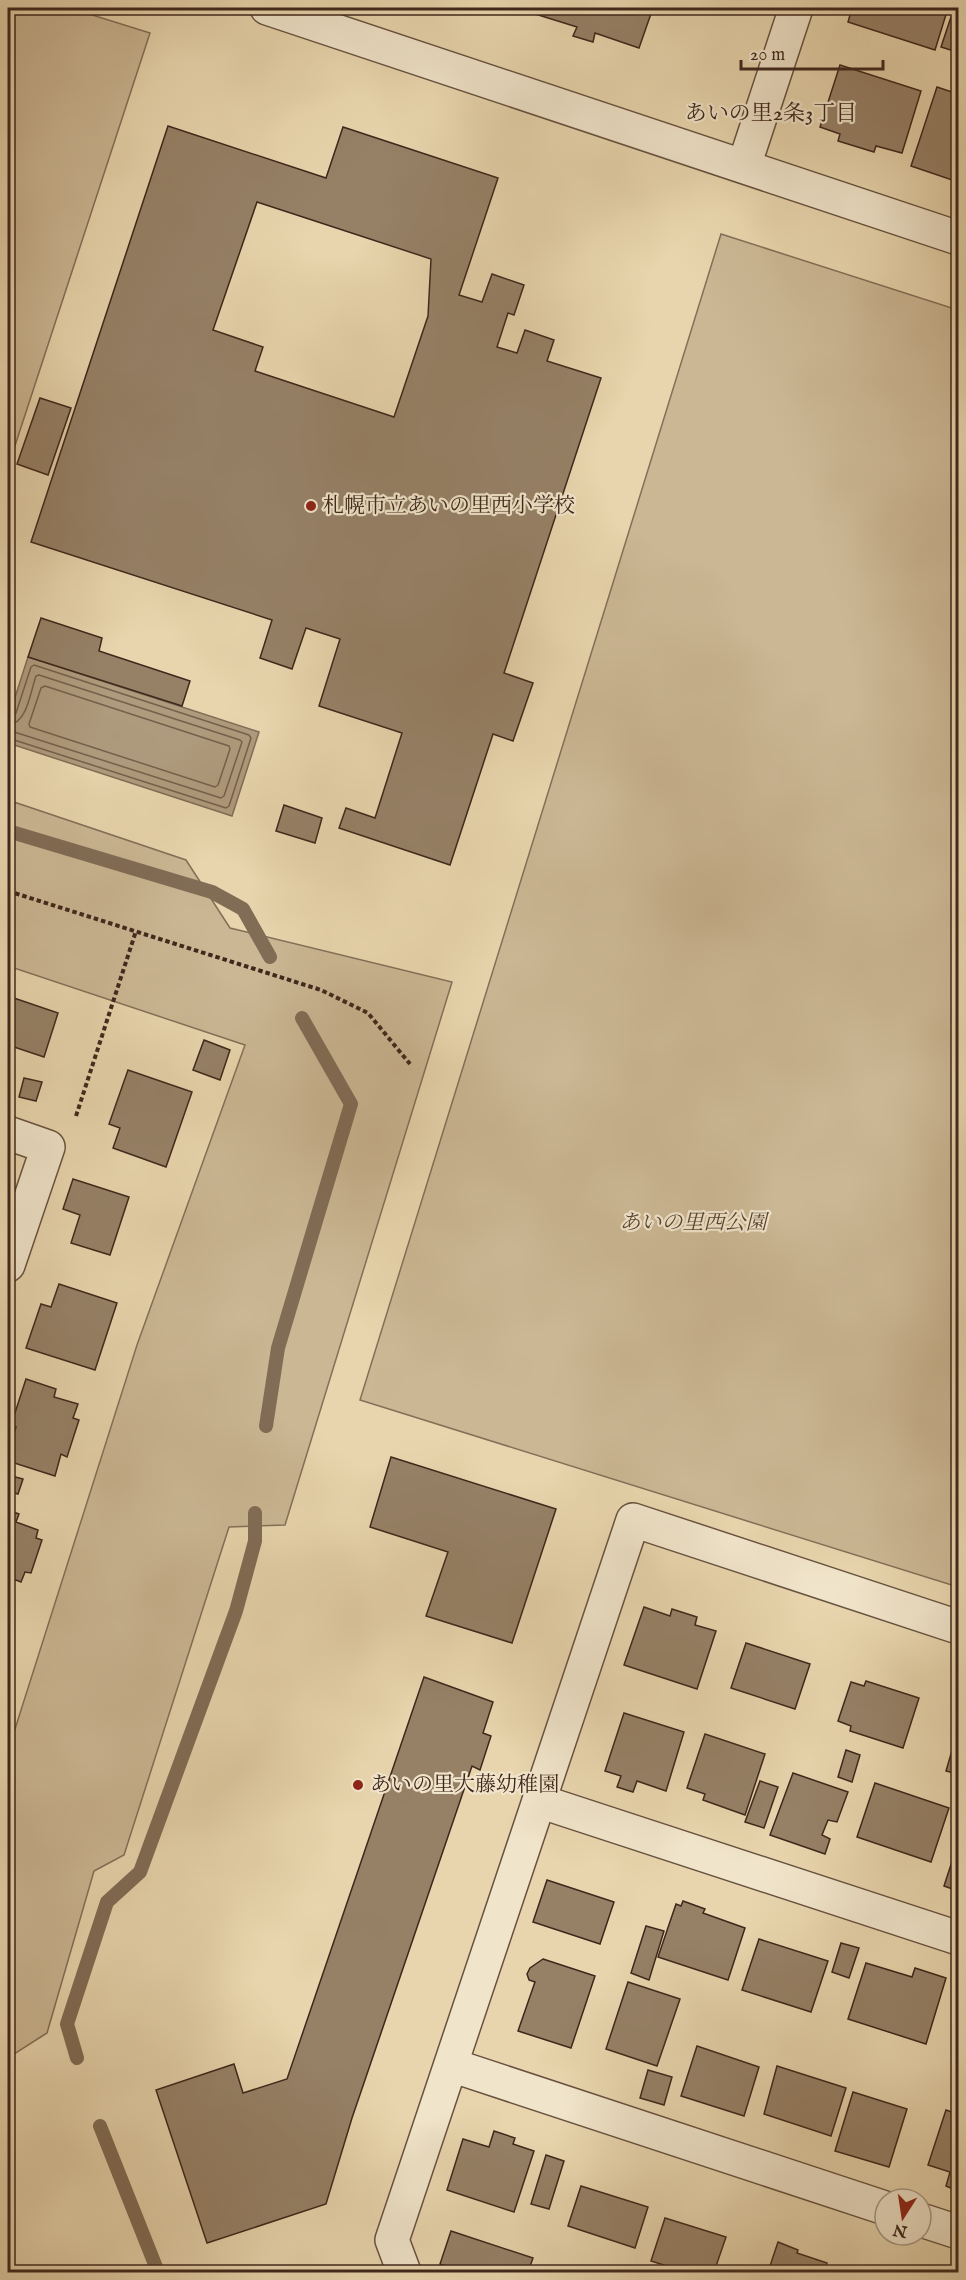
<svg xmlns="http://www.w3.org/2000/svg" width="966" height="2280" font-family="'IM FELL English','Noto Serif JP',serif">
	<style>
		.green { fill: #cbb794; stroke: #846f58; stroke-width: 1.5 }
		.water { fill: #ae9a7c; stroke: #816c56; stroke-width: 1.5 }
		.lines { fill: none; stroke-linecap: round; stroke-linejoin: round }
		.shore { stroke: #76604c; stroke-width: 1.5 }
		.stream { stroke: #816c56; stroke-width: 14 }
		.building { fill: #968167; stroke: #3e271c; stroke-width: 1.5; fill-rule: evenodd }
		.minor-casing { stroke: #685240; stroke-width: 36 }
		.path { stroke: #3e271c; stroke-width: 4; stroke-dasharray: 4.5 3; stroke-linecap: butt }
		.minor { stroke: #f0e4ca; stroke-width: 33 }
		.poi-dot { fill: #8f2418; stroke: #f0e4ca; stroke-width: 2 }
		.labels { text-anchor: middle; dominant-baseline: central; stroke-width: 4.5; stroke-linejoin: round; paint-order: stroke }
		.poi-label { font-size: 21px; fill: #3e271c; stroke: #f0e4ca; text-anchor: start }
		.park-label { font-size: 21px; font-style: italic; fill: #5a4434; stroke: #f0e4ca }
		.neighbourhood-label { font-size: 22px; fill: #3e271c; stroke: #f0e4ca }
	</style>
	<rect width="100%" height="100%" fill="#e8d5ad"/>
	<filter id="stains"><feTurbulence type="fractalNoise" baseFrequency=".00333" numOctaves="4"/><feColorMatrix values="0 0 0 0 .2 0 0 0 0 .09 0 0 0 0 .02 0 0 0 .5 -.17"/></filter>
	<radialGradient id="worn" r=".72"><stop offset=".6" stop-color="#630" stop-opacity="0"/><stop offset="1" stop-color="#630" stop-opacity=".3"/></radialGradient>
	<g class="green">
		<path d="M 8,8 L 70,8 L 150,33 L 8,467 Z"/>
		<path d="M 721,234 L 958,310 L 958,1587 L 360,1400 Z"/>
		<path d="M 8,800 L 186,860 L 230,928 L 452,982 L 285,1525 L 229,1527 L 124,1855 L 94,1871 L 47,2033 L 8,2058 L 8,1751 L 137,1345 L 245,1045 L 8,966 Z"/>
	</g>
	<path class="water" d="M 28,657 L 259,732 L 232,816 L 8,743 L 8,719 Z"/>
	<g class="lines">
		<g class="shore">
			<path d="M 45,686 L 229,746 L 230,749 L 218,785 L 215,787 L 30,727 L 29,724 L 41,688 Z"/>
			<path d="M 8,717 L 16,713 L 31,667 L 34,665 L 249,735 L 251,738 L 229,806 L 226,808 L 8,738"/>
			<path d="M 8,725 C 27,724 30,693 36,676 L 39,675 L 240,740 L 242,742 L 224,796 L 221,798 L 8,730"/>
		</g>
		<g class="stream">
			<path d="M 8,831 L 212,892 L 243,909 L 270,957"/>
			<path d="M 266,1426 L 278,1348 L 351,1104 L 302,1018"/>
			<path d="M 77,2058 L 67,2024 L 107,1902 L 140,1872 L 236,1611 L 255,1541 L 255,1513"/>
			<path d="M 100,2126 L 158,2272"/>
		</g>
	</g>
	<g class="building">
		<path d="M 534,8 L 653,8 L 639,48 L 595,33 L 593,42 L 573,36 L 577,27 L 532,13 Z"/>
		<path d="M 852,8 L 948,8 L 935,50 L 848,22 Z"/>
		<path d="M 951,17 L 958,20 L 957,52 L 941,47 Z"/>
		<path d="M 840,65 L 921,91 L 902,153 L 876,146 L 874,152 L 838,141 L 840,134 L 820,127 Z"/>
		<path d="M 937,87 L 958,94 L 958,182 L 911,166 Z"/>
		<path d="M 168,126 L 326,178 L 343,127 L 498,178 L 459,295 L 482,302 L 492,274 L 524,285 L 514,315 L 508,313 L 497,347 L 517,353 L 525,330 L 554,340 L 547,361 L 601,378 L 504,673 L 533,683 L 513,741 L 493,734 L 450,865 L 339,828 L 346,808 L 375,818 L 402,733 L 319,706 L 340,639 L 306,628 L 292,669 L 260,658 L 272,620 L 31,542 ZM 257,202 L 431,259 L 428,316 L 394,417 L 255,371 L 263,347 L 213,330 Z"/>
		<path d="M 40,398 L 71,408 L 48,475 L 17,464 Z"/>
		<path d="M 41,618 L 102,638 L 99,651 L 190,681 L 182,706 L 28,657 Z"/>
		<path d="M 284,805 L 322,818 L 315,843 L 276,831 Z"/>
		<path d="M 8,996 L 58,1013 L 44,1057 L 8,1045 Z"/>
		<path d="M 204,1040 L 230,1050 L 220,1080 L 193,1070 Z"/>
		<path d="M 128,1070 L 192,1092 L 166,1167 L 113,1148 L 120,1128 L 109,1124 Z"/>
		<path d="M 24,1078 L 42,1082 L 36,1101 L 19,1097 Z"/>
		<path d="M 73,1179 L 129,1197 L 110,1255 L 71,1243 L 80,1215 L 63,1209 Z"/>
		<path d="M 59,1284 L 117,1303 L 95,1370 L 26,1348 L 41,1304 L 51,1307 Z"/>
		<path d="M 26,1379 L 56,1389 L 54,1397 L 78,1404 L 73,1418 L 79,1420 L 67,1457 L 61,1454 L 55,1476 L 8,1461 L 8,1454 L 16,1427 L 11,1425 Z"/>
		<path d="M 391,1457 L 556,1509 L 512,1643 L 426,1616 L 448,1552 L 370,1527 Z"/>
		<path d="M 8,1475 L 23,1479 L 18,1494 L 8,1491 Z"/>
		<path d="M 8,1510 L 19,1514 L 16,1522 L 38,1530 L 36,1538 L 42,1540 L 31,1573 L 25,1572 L 21,1582 L 8,1577 Z"/>
		<path d="M 644,1607 L 670,1616 L 672,1609 L 697,1617 L 695,1625 L 716,1631 L 697,1689 L 624,1665 Z"/>
		<path d="M 746,1643 L 810,1664 L 795,1709 L 731,1688 Z"/>
		<path d="M 424,1677 L 493,1702 L 483,1733 L 491,1736 L 480,1770 L 472,1766 L 352,2118 L 326,2204 L 207,2243 L 156,2090 L 234,2064 L 243,2093 L 287,2079 Z"/>
		<path d="M 866,1681 L 919,1698 L 903,1748 L 850,1731 L 851,1726 L 838,1721 L 851,1682 L 864,1686 Z"/>
		<path d="M 624,1713 L 684,1732 L 666,1791 L 637,1781 L 633,1792 L 617,1787 L 621,1776 L 605,1771 Z"/>
		<path d="M 958,1730 L 958,1774 L 946,1771 Z"/>
		<path d="M 705,1734 L 765,1754 L 745,1815 L 703,1800 L 705,1794 L 687,1788 Z"/>
		<path d="M 846,1750 L 860,1755 L 852,1782 L 838,1777 Z"/>
		<path d="M 793,1773 L 848,1792 L 837,1822 L 828,1820 L 822,1835 L 830,1839 L 825,1854 L 770,1835 Z"/>
		<path d="M 760,1781 L 778,1787 L 764,1828 L 745,1822 Z"/>
		<path d="M 875,1783 L 949,1808 L 931,1862 L 857,1837 Z"/>
		<path d="M 958,1843 L 958,1891 L 944,1886 Z"/>
		<path d="M 547,1880 L 614,1902 L 600,1944 L 533,1922 Z"/>
		<path d="M 683,1901 L 705,1909 L 703,1913 L 745,1928 L 728,1980 L 658,1957 L 676,1904 L 681,1906 Z"/>
		<path d="M 646,1926 L 664,1931 L 649,1980 L 631,1973 Z"/>
		<path d="M 759,1939 L 828,1961 L 811,2012 L 742,1990 Z"/>
		<path d="M 841,1943 L 859,1948 L 849,1978 L 832,1972 Z"/>
		<path d="M 543,1959 L 595,1976 L 571,2048 L 518,2031 L 535,1982 L 529,1980 L 527,1974 L 530,1968 Z"/>
		<path d="M 866,1963 L 912,1977 L 915,1968 L 946,1978 L 926,2044 L 848,2019 Z"/>
		<path d="M 628,1982 L 680,1999 L 657,2066 L 606,2049 Z"/>
		<path d="M 697,2046 L 759,2067 L 744,2116 L 681,2096 Z"/>
		<path d="M 777,2066 L 846,2088 L 831,2136 L 764,2114 Z"/>
		<path d="M 648,2070 L 672,2077 L 664,2105 L 640,2098 Z"/>
		<path d="M 853,2092 L 907,2109 L 889,2167 L 835,2151 Z"/>
		<path d="M 946,2110 L 958,2114 L 958,2191 L 946,2186 L 950,2172 L 928,2165 Z"/>
		<path d="M 494,2131 L 515,2138 L 513,2144 L 534,2151 L 514,2212 L 447,2190 L 463,2139 L 489,2147 Z"/>
		<path d="M 546,2155 L 564,2161 L 549,2209 L 531,2204 Z"/>
		<path d="M 581,2186 L 648,2207 L 635,2248 L 568,2226 Z"/>
		<path d="M 665,2218 L 726,2237 L 714,2272 L 686,2272 L 651,2261 Z"/>
		<path d="M 451,2231 L 533,2258 L 528,2272 L 451,2272 L 453,2269 L 440,2264 Z"/>
		<path d="M 778,2242 L 798,2250 L 797,2253 L 827,2263 L 824,2272 L 768,2272 Z"/>
	</g>
	<g class="lines">
		<g class="minor-casing">
			<g id="minor">
				<path d="M 267,8 L 958,238"/>
				<path d="M 744,166 L 796,8"/>
				<path d="M 8,1133 L 48,1147 L 8,1265"/>
				<path d="M 539,1801 L 958,1938"/>
				<path d="M 451,2065 L 885,2208"/>
				<path d="M 921,2220 L 958,2232"/>
				<path d="M 404,2272 L 392,2240 L 633,1520 L 958,1627"/>
			</g>
		</g>
		<g class="path">
			<path d="M 8,891 L 321,990 L 368,1013 L 410,1064"/>
			<path d="M 76,1116 L 136,931"/>
		</g>
		<use href="#minor" class="minor"/>
	</g>
	<g class="poi-dot">
		<circle cx="311" cy="506" r="6"/>
		<circle cx="358" cy="1785" r="6"/>
	</g>
	<g class="labels">
		<g class="poi-label">
			<text x="323" y="506">札幌市立あいの里西小学校</text>
			<text x="370" y="1785">あいの里大藤幼稚園</text>
		</g>
		<g class="park-label">
			<text x="693" y="1223">あいの里西公園</text>
		</g>
		<g class="neighbourhood-label">
			<text x="771" y="114">あいの里2条3丁目</text>
		</g>
	</g>
	<rect width="966" height="2280" fill="none" stroke="#e8d5ad" stroke-width="30"/>
	<rect x="9" y="9" width="948" height="2262" fill="none" stroke="#3e271c" stroke-width="3"/>
	<rect x="15" y="15" width="936" height="2250" fill="none" stroke="#3e271c" stroke-width="1.5"/>
	<g transform="translate(903 2217) rotate(192)"><circle r="28" fill="#f0e4ca" stroke="#a99884" stroke-width="1.5"/>
	<path d="M0-4.5L10 22L0 15L-10 22Z" fill="#8f2418"/>
	<text y="-9" font-size="16" font-weight="bold" text-anchor="middle" fill="#3e271c">N</text>
	</g>
	<path d="M741 60v9h142v-9" fill="none" stroke="#3e271c" stroke-width="3"/>
	<text x="750" y="60" font-size="18" fill="#3e271c" stroke="#f0e4ca" stroke-width="4.5" paint-order="stroke">20 m</text>
	<rect width="100%" height="100%" filter="url(#stains)"/>
	<rect width="100%" height="100%" fill="url(#worn)"/>
</svg>
